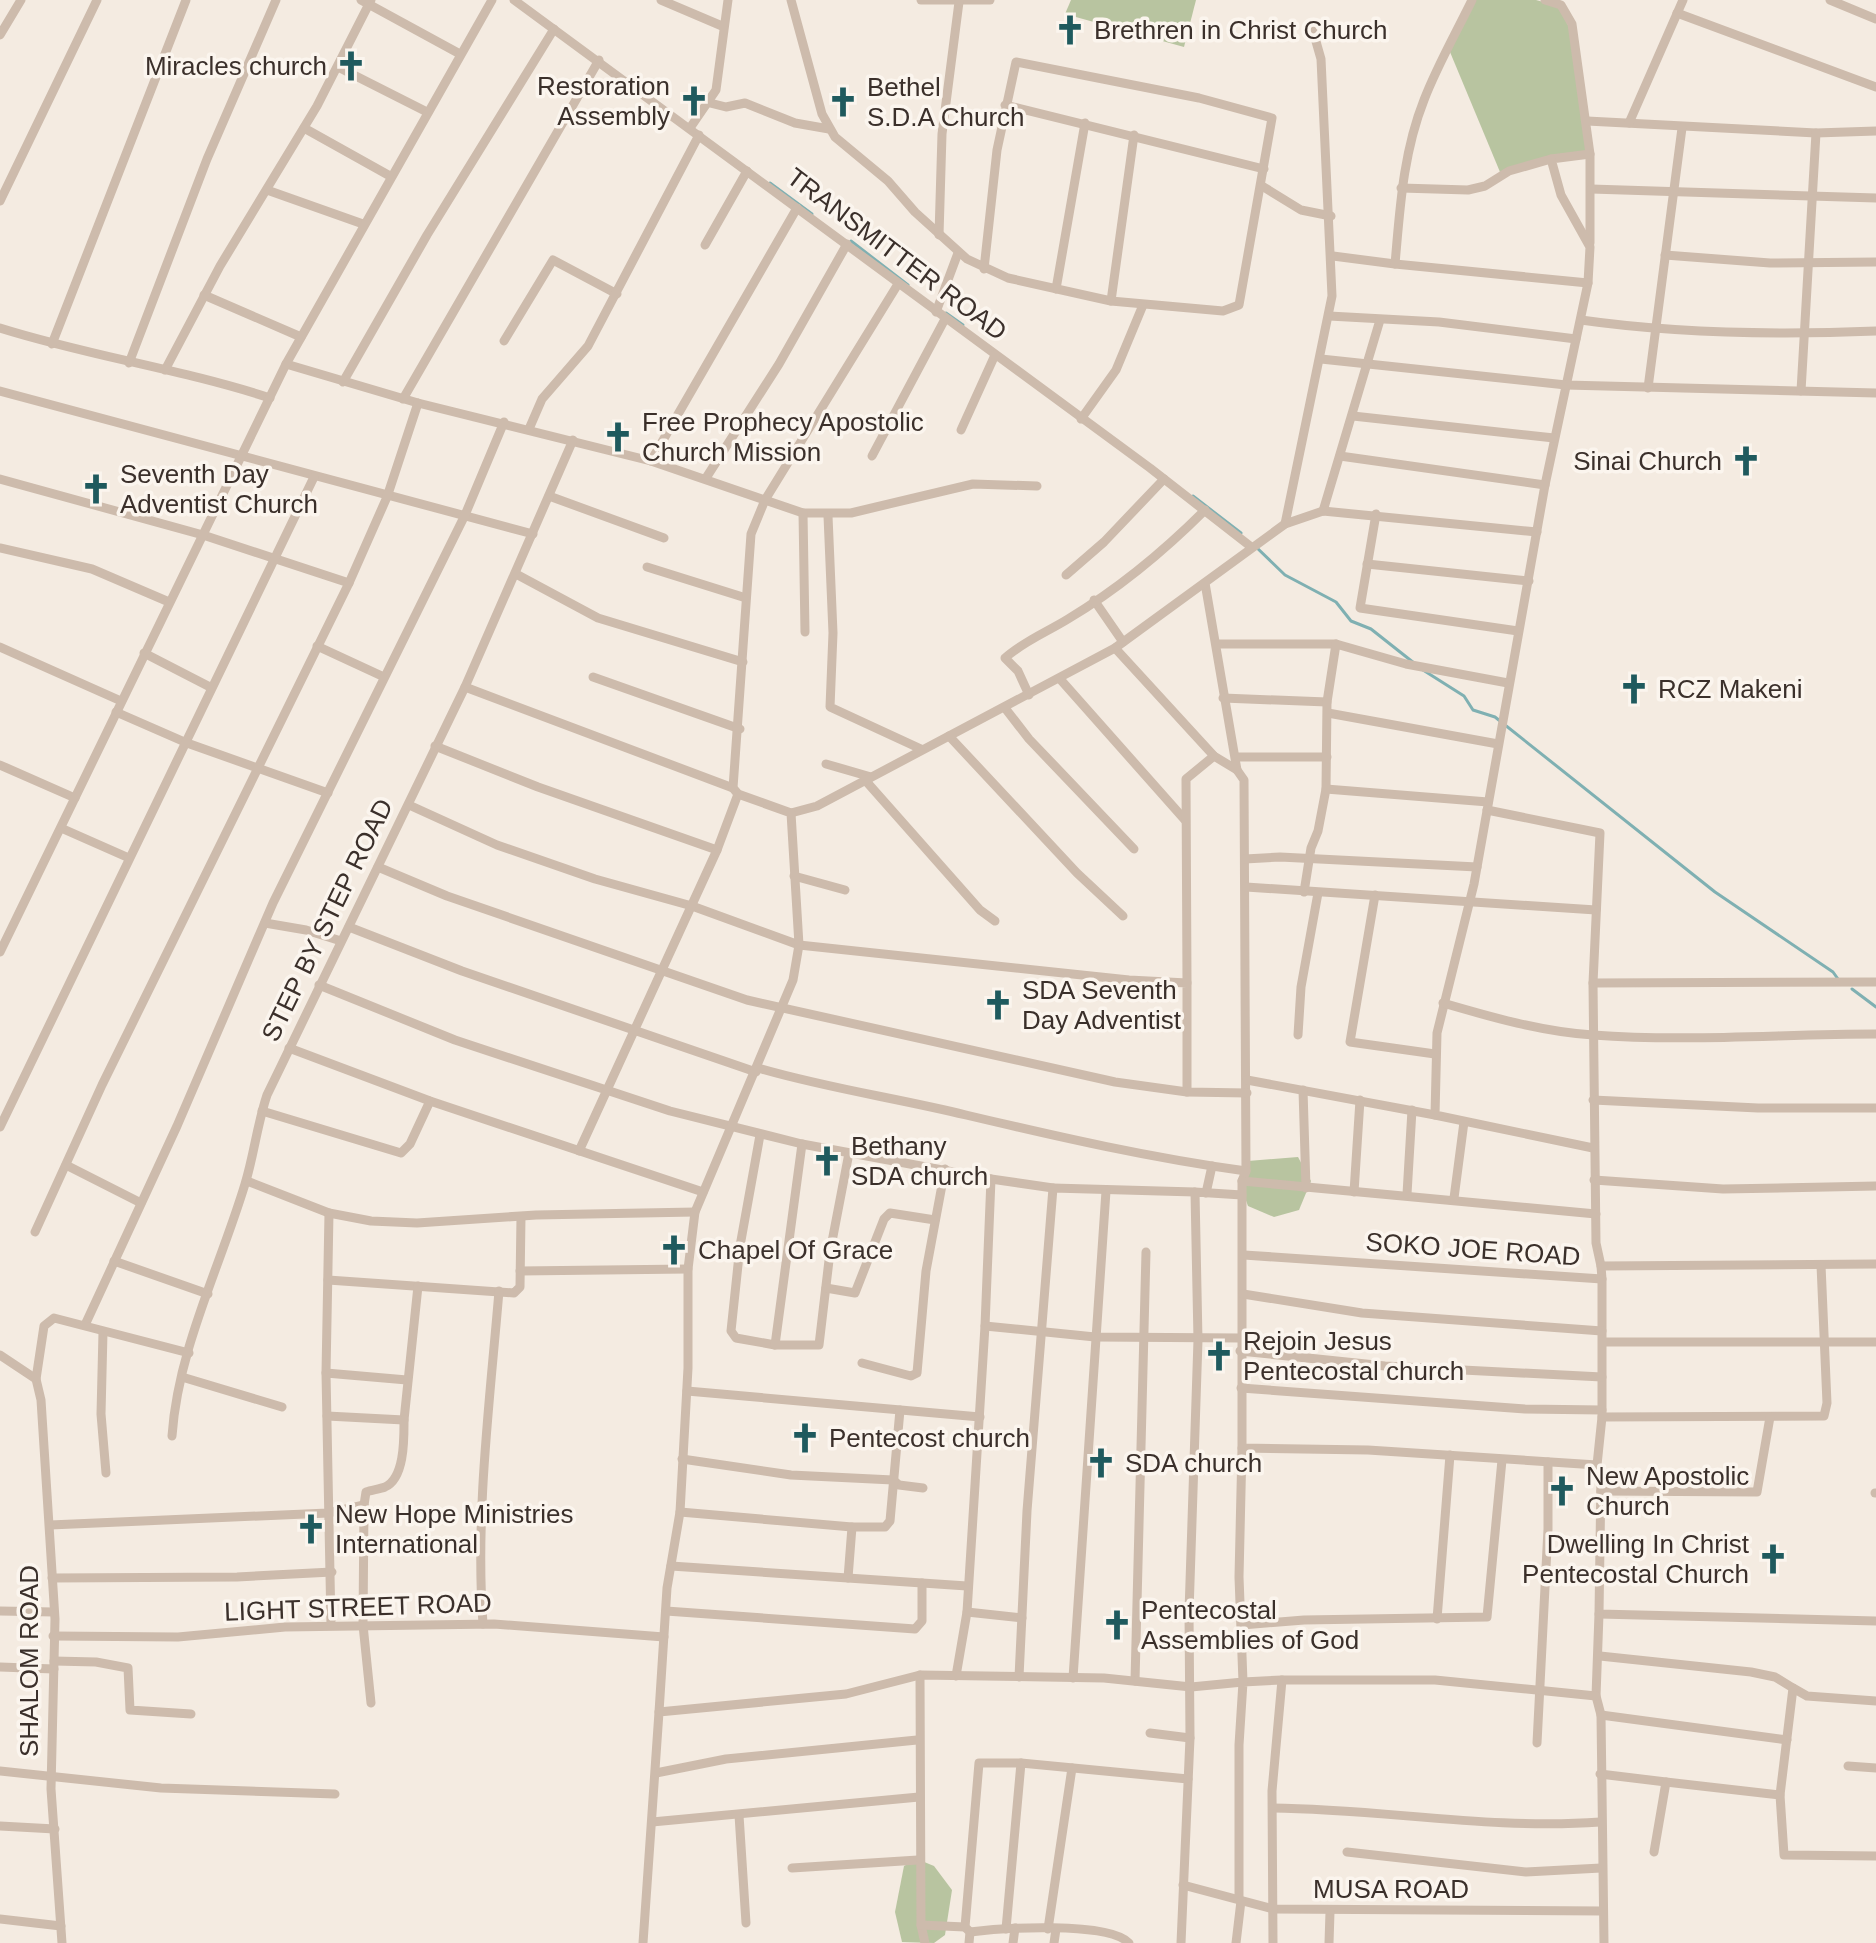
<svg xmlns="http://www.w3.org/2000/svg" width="1876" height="1943" font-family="Helvetica,sans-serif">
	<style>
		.green { fill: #b8c4a0 }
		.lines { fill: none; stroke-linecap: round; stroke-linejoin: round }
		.stream { stroke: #7fb0b2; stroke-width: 3 }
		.minor { stroke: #cdbbac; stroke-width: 9 }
		.labels { text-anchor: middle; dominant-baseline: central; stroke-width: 7; stroke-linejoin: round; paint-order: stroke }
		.poi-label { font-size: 26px; fill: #3b302b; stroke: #fbf5ee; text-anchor: start }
		.street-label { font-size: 26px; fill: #3b302b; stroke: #fbf5ee }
	</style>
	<rect width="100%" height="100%" fill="#f4ebe1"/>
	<g class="green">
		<path d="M 1071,0 L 1196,0 L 1184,47 L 1065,14 Z"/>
		<path d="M 1475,0 L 1536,0 L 1558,6 L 1571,31 L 1587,151 L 1500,172 L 1450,52 Z"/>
		<path d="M 1298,1157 L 1311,1181 L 1299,1210 L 1274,1217 L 1248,1206 L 1240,1184 L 1248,1161 Z"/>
		<path d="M 917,1859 L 934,1866 L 952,1890 L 945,1935 L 934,1943 L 902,1942 L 895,1912 L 904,1866 Z"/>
	</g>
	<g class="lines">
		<g class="stream">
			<path d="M 770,183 L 812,214"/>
			<path d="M 851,241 L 908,285"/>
			<path d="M 946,313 L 963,325"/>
			<path d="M 1193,496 L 1241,533"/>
			<path d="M 1255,546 L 1285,575 L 1336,602 L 1351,621 L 1371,629 L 1414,663"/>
			<path d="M 1423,670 L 1464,696 L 1473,710 L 1495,717 L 1715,892 L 1833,972 L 1838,979"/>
			<path d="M 1852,989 L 1876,1007"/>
		</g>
		<g class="minor">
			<path d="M 361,0 L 460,54"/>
			<path d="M 514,0 L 1150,468 L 1250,546"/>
			<path d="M 661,0 L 722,26"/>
			<path d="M 791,0 L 822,114 L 835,137 L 888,181 L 915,212 L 967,259 L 1008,278 L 1111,301 L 1223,311 L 1239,305 L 1272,118 L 1199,98 L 1016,62 L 997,150 L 984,269"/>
			<path d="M 921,0 L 990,0"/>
			<path d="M 1545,0 L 1561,5 L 1572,24 L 1590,154 L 1590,243"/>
			<path d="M 1830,0 L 1876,19"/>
			<path d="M 1677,13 L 1876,87"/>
			<path d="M 0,35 L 21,0"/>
			<path d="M 338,67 L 427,112"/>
			<path d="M 710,103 L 726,107 L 745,103 L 795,123 L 829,129"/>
			<path d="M 1005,105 L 1264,169"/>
			<path d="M 1587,121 L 1816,133 L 1876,131"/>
			<path d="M 1629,123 L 1683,0"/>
			<path d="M 304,128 L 390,176"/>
			<path d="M 690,128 L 716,90 L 728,0"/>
			<path d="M 1590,154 L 1551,159 L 1561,195 L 1590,247 L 1588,283 L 1545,485 L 1474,884 L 1437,1033 L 1435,1115 L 1593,1148"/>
			<path d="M 1262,186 L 1301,210 L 1331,216"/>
			<path d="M 1401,188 L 1468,190 L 1485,186 L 1509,171 L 1551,159"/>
			<path d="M 1591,189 L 1876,198"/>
			<path d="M 267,190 L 363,224"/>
			<path d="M 0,201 L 97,0"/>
			<path d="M 939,235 L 942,134 L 959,2"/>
			<path d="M 705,245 L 747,171"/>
			<path d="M 1665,255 L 1770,263 L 1876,262"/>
			<path d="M 1333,256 L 1395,264 C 1400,208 1403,153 1424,100 C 1437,66 1456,33 1472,0"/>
			<path d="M 1395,264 L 1588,283"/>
			<path d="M 1056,289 L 1085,123"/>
			<path d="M 204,295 L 301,337"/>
			<path d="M 1111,301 L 1134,135"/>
			<path d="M 936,312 L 958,253"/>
			<path d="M 1329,316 L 1439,322 L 1576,339"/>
			<path d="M 1581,320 C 1679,334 1777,335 1876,331"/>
			<path d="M 0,328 C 89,356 181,369 270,398"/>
			<path d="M 504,341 L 553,260 L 617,294"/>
			<path d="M 52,344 L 186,0"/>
			<path d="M 1321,359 L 1566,385 L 1876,393"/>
			<path d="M 129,363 L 207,159 L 276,0"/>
			<path d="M 286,364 L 418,403 L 651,461 L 803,513 L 851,513 L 973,484 L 1037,486"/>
			<path d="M 165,370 L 220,266 L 317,106 L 371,0"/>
			<path d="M 343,382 L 427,235 L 554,29"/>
			<path d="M 1648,388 L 1682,128"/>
			<path d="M 0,391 L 533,534"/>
			<path d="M 1801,391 L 1816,133"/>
			<path d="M 403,399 L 599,60"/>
			<path d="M 1353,416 L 1554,438"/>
			<path d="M 1081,419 L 1116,370 L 1143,305"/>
			<path d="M 529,429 L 542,399 L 588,346 L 699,135"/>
			<path d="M 961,430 L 995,355"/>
			<path d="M 872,456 L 945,319"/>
			<path d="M 1340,456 L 1545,485"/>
			<path d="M 651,461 L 797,208"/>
			<path d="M 706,478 L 779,364 L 847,244"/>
			<path d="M 0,479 L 203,535 L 349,583"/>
			<path d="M 549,496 L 664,538"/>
			<path d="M 1323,511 L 1380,320"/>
			<path d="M 803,513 L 805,632"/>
			<path d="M 1376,514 L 1360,608 L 1518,631"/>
			<path d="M 828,516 L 833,633 L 830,707 L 921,749"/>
			<path d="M 1285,524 L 1332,296 L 1321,59 L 1313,31"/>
			<path d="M 0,548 L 92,569 L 169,602"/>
			<path d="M 1367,564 L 1529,581"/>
			<path d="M 647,567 L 746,598"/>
			<path d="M 516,574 L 598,618 L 743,662"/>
			<path d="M 1066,575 L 1104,542 L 1164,479"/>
			<path d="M 1205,583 L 1237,770"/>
			<path d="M 1094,600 L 1123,642"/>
			<path d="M 1218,644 L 1336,644"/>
			<path d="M 317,646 L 384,677"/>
			<path d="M 0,647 L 121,701"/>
			<path d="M 1115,648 L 1214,756 L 1237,770 L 1244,780 L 1246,1171"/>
			<path d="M 144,653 L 210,687"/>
			<path d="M 593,677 L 740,729"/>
			<path d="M 1060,679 L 1185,820"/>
			<path d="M 465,687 L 733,788"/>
			<path d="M 1029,695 L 1018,671 L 1005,658 C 1024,641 1047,632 1068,619 C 1118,589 1164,551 1205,510"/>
			<path d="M 1223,698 L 1327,702"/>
			<path d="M 1005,708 L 1029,739 L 1134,849"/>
			<path d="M 116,712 L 187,743 L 328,793"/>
			<path d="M 1328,713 L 1498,744"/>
			<path d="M 949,736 L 1077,873 L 1123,916"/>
			<path d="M 435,746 L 538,787 L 717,850"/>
			<path d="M 1237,757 L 1327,757"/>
			<path d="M 826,764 L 871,777"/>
			<path d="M 0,765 L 75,798"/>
			<path d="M 865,780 L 980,910 L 995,921"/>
			<path d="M 1326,789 L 1488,802"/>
			<path d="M 409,805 L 497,845 L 595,879 L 692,906 L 799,945 L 1129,980 L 1187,983 L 1187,1092"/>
			<path d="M 1487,810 L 1600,833 L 1593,983 L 1596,1243 L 1601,1266"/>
			<path d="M 791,813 L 817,806 L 1115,648 L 1285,524 L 1323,511 L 1537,532"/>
			<path d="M 61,828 L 129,858"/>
			<path d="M 1245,859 L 1280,857 L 1477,867"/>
			<path d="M 378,867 L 447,896 L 747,1000 L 1115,1082 L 1187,1092 L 1247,1093"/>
			<path d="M 794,876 L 845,890"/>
			<path d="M 1246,887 L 1596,910"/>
			<path d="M 1304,892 L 1311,848 L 1318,831 L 1326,789 L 1327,702 L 1336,644 L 1406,664 L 1508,683"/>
			<path d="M 1375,895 L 1350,1042 L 1435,1054"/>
			<path d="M 265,923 L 306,930 L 341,941"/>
			<path d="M 349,927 L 462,971 L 756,1072"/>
			<path d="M 0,952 L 286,364 L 492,0"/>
			<path d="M 1187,983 L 1186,779 L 1214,756"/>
			<path d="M 1593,983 L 1876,982"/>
			<path d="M 319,985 L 455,1040 L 670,1111 L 802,1144 L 991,1179"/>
			<path d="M 1443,1003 C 1491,1017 1543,1032 1593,1035 C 1687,1042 1782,1034 1876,1034"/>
			<path d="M 1298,1035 L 1301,987 L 1318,893"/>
			<path d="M 289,1048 L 430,1101 L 703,1192"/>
			<path d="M 758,1068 C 826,1088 896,1098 966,1115 C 1059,1137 1151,1158 1246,1171 L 1242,1181 L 1596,1214"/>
			<path d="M 1247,1080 L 1435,1115"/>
			<path d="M 1303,1090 L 1306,1188"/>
			<path d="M 1593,1100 L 1758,1108 L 1876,1108"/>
			<path d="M 262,1111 L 401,1153 L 410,1144 L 430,1101"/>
			<path d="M 0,1127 L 314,477"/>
			<path d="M 760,1135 L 740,1246 L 731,1331 L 736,1338 L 775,1345"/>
			<path d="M 802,1144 L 775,1345 L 819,1345 L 830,1252 L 849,1153"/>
			<path d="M 579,1151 L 717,850 L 738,794"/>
			<path d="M 66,1165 L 141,1203"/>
			<path d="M 1594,1180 L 1723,1189 L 1876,1186"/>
			<path d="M 247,1181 L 329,1213"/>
			<path d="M 1354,1192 L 1360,1100"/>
			<path d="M 1206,1193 L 1212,1166"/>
			<path d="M 1407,1194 L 1412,1110"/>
			<path d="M 1242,1195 L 1242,1448 L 1368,1450 L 1597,1465"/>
			<path d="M 1454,1198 L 1464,1122"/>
			<path d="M 35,1232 L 102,1085 L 349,583 L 387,497 L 418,403"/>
			<path d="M 1244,1255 L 1602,1279 L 1601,1266 L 1876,1264"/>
			<path d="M 114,1261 L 208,1294"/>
			<path d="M 520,1271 L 688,1269"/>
			<path d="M 1602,1279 L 1602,1417 L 1597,1465 L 1601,1477 L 1599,1614 L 1876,1621"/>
			<path d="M 328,1280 L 514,1293 L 520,1287 L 521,1217"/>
			<path d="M 826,1288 L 855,1293 L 884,1219 L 890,1213 L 935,1220"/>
			<path d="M 1243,1294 L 1362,1313 L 1602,1331"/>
			<path d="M 85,1325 L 177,1126 L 273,903 L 465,515 L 504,422"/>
			<path d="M 985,1326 L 991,1179 L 1053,1188"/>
			<path d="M 103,1332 L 101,1414 L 106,1473"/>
			<path d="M 1603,1342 L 1876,1342"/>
			<path d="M 1240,1351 L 1385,1366 L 1602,1377"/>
			<path d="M 0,1355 L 36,1379"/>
			<path d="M 862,1363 L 911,1376 L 917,1373 L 926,1271 L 945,1169"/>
			<path d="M 326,1373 L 407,1380"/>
			<path d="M 182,1377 L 282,1407"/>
			<path d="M 1241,1388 L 1525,1409 L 1602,1410"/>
			<path d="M 687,1391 L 980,1417"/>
			<path d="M 327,1416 L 404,1420 L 418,1286"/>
			<path d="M 1602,1417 L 1824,1416 L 1827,1403 L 1821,1265"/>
			<path d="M 172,1436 C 178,1349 220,1267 245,1184 C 254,1155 257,1125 267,1095 L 465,687 L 573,440"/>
			<path d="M 682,1459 L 791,1475 L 893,1480 L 899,1485 L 923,1488"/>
			<path d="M 1601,1491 L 1757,1492 L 1770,1417"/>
			<path d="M 1875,1493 L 1876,1493"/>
			<path d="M 364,1505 L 366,1492 C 372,1490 380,1489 385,1487 C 405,1478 404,1438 404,1420"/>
			<path d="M 680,1512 L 852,1527"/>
			<path d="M 50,1525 L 328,1513 L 364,1505 L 363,1625 L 371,1703"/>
			<path d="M 671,1566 L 967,1586"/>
			<path d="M 52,1578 L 237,1577 L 332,1572"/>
			<path d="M 848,1578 L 852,1527 L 885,1527 L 890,1521 L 900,1410"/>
			<path d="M 0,1611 L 54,1612"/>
			<path d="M 666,1611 L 915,1629 L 922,1621 L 922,1583"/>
			<path d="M 967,1612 L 1022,1618"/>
			<path d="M 1599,1614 L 1596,1696 L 1601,1715"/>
			<path d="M 1437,1619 L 1450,1455"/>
			<path d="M 483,1624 C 475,1516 490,1399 499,1291"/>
			<path d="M 331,1625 L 326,1373 L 329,1213 L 371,1221 L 417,1223 L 536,1215 L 695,1212"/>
			<path d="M 1242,1625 L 1304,1620 L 1487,1617 L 1502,1460"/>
			<path d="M 53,1636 L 178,1637 L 285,1627 L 494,1624 L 664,1637"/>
			<path d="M 1600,1656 L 1751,1672 L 1775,1677 L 1793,1688"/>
			<path d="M 54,1661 L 96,1662 L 128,1668 L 130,1710 L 191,1714"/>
			<path d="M 0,1667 L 54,1669"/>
			<path d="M 956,1676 L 967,1612 L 985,1326 L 1095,1337 L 1241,1338"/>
			<path d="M 1019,1677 L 1027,1511 L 1053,1188 L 1195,1192"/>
			<path d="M 1073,1678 L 1106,1191"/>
			<path d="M 1135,1681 L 1146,1252"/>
			<path d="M 1876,1701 L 1807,1696 L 1793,1688 L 1780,1795 L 1784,1855 L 1876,1856"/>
			<path d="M 659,1712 L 667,1588 L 680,1512 L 688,1368 L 688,1269 L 695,1212 L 793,980 L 799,945 L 791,813 L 738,794 L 733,788 L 751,534 L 765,500 L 898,284"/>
			<path d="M 1150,1733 L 1190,1738"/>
			<path d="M 1537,1743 L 1548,1529 L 1548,1462"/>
			<path d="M 1848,1766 L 1876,1768"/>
			<path d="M 0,1771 L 161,1788 L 335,1794"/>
			<path d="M 656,1773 L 726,1759 L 917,1740"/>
			<path d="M 1600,1774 L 1666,1782"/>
			<path d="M 1273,1808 C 1382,1809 1491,1830 1600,1822"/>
			<path d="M 739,1815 L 746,1923"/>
			<path d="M 652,1822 L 919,1797"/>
			<path d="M 0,1826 L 55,1829"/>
			<path d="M 1347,1852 L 1526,1872 L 1601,1868"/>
			<path d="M 1654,1852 L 1666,1782 L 1780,1795"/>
			<path d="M 792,1868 L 918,1860"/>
			<path d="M 1183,1885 L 1273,1909 L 1603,1911"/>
			<path d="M 1239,1899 L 1239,1745 L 1243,1682 L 1282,1680"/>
			<path d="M 0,1919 L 61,1926"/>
			<path d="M 921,1925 L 925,1943"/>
			<path d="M 965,1927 L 921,1925 L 920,1675 L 1104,1678 L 1191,1687 L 1243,1682 L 1239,1577 L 1242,1448"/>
			<path d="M 1006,1929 L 1021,1763"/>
			<path d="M 1048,1929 L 1072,1768"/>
			<path d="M 970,1932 C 1001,1928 1108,1921 1129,1943"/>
			<path d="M 62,1943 L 51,1789 L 55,1619 L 41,1400 L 36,1379 L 44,1326 L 54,1318 L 189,1353"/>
			<path d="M 643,1943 L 659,1712 L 846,1694 L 920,1675"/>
			<path d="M 969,1943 L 970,1932 L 965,1927 L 979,1763 L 1021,1763 L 1188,1779"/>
			<path d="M 1013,1943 L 1015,1928"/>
			<path d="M 1054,1943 L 1056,1929"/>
			<path d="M 1181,1943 L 1190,1738 L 1189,1612 L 1198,1340 L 1195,1192 L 1242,1195 L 1242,1181"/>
			<path d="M 1236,1943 L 1241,1901"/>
			<path d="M 1273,1943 L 1272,1791 L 1282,1680 L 1435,1680 L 1596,1696"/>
			<path d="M 1329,1943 L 1330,1912"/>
			<path d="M 1604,1943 L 1601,1715 L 1787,1740"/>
		</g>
	</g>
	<defs>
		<g id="church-bare" transform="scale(2.4)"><path d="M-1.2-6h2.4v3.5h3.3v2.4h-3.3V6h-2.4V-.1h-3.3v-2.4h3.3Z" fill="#1f5a5e" stroke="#fbf5ee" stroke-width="2.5" paint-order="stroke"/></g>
	</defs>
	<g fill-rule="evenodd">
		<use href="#church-bare" x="1070" y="30"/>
		<use href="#church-bare" x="351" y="66"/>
		<use href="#church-bare" x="694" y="101"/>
		<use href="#church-bare" x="843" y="102"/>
		<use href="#church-bare" x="618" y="437"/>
		<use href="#church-bare" x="1746" y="461"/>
		<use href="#church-bare" x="96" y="489"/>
		<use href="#church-bare" x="1634" y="689"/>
		<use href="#church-bare" x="998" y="1005"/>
		<use href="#church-bare" x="827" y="1161"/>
		<use href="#church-bare" x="674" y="1250"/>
		<use href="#church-bare" x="1219" y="1356"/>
		<use href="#church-bare" x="805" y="1438"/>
		<use href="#church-bare" x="1101" y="1463"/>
		<use href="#church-bare" x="1562" y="1491"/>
		<use href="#church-bare" x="311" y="1529"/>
		<use href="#church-bare" x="1773" y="1559"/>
		<use href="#church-bare" x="1117" y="1625"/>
	</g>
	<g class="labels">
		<g class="poi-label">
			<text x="1094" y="30">Brethren in Christ Church</text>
			<text x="327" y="66" text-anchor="end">Miracles church</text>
			<text x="670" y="86" text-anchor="end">Restoration<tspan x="670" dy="30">Assembly</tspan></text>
			<text x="867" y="87">Bethel<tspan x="867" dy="30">S.D.A Church</tspan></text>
			<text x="642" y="422">Free Prophecy Apostolic<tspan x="642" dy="30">Church Mission</tspan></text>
			<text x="1722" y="461" text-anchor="end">Sinai Church</text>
			<text x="120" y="474">Seventh Day<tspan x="120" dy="30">Adventist Church</tspan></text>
			<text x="1658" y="689">RCZ Makeni</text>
			<text x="1022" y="990">SDA Seventh<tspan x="1022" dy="30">Day Adventist</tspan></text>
			<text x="851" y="1146">Bethany<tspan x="851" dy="30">SDA church</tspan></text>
			<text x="698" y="1250">Chapel Of Grace</text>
			<text x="1243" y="1341">Rejoin Jesus<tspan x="1243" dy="30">Pentecostal church</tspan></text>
			<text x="829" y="1438">Pentecost church</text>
			<text x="1125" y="1463">SDA church</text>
			<text x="1586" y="1476">New Apostolic<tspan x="1586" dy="30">Church</tspan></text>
			<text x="335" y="1514">New Hope Ministries<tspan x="335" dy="30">International</tspan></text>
			<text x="1749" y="1544" text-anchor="end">Dwelling In Christ<tspan x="1749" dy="30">Pentecostal Church</tspan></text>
			<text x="1141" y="1610">Pentecostal<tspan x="1141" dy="30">Assemblies of God</tspan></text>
		</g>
		<g class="street-label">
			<text transform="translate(897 254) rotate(37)">TRANSMITTER ROAD</text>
			<text transform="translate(327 920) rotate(-64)">STEP BY STEP ROAD</text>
			<text transform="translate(1473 1249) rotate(4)">SOKO JOE ROAD</text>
			<text transform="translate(358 1607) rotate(-2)">LIGHT STREET ROAD</text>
			<text transform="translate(29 1661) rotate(-90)">SHALOM ROAD</text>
			<text x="1391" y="1889">MUSA ROAD</text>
		</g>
	</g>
</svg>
